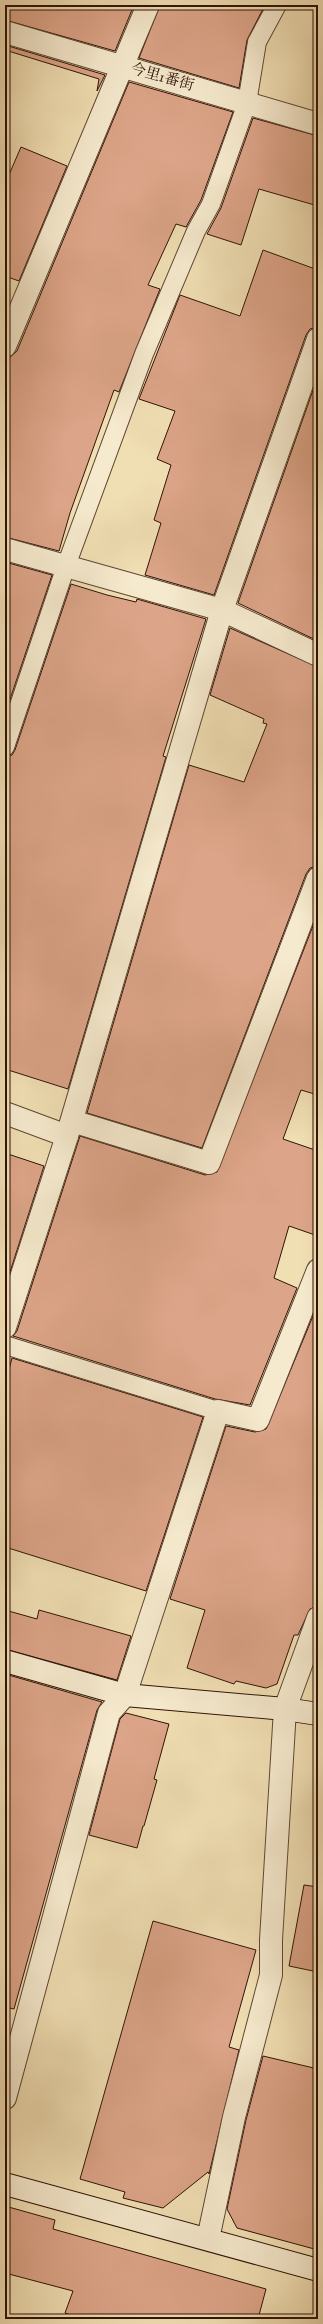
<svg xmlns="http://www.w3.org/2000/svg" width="323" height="2324" font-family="'Sorts Mill Goudy','Noto Serif JP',serif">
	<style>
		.building { fill: #dca488; stroke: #2f1306 }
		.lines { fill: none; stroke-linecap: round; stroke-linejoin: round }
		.lane-casing { stroke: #604632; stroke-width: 20 }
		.street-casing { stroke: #604632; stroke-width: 24 }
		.secondary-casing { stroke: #2f1306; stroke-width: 24 }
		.lane { stroke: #f6eace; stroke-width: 18 }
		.street { stroke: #f6eace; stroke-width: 22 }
		.secondary { stroke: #f6eace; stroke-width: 22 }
		.labels { text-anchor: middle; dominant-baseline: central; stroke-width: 3.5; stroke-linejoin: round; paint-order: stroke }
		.street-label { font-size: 15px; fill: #2f1306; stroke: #f6eace }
	</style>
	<rect width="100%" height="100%" fill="#f1dfb4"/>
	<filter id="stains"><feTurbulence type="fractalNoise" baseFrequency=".005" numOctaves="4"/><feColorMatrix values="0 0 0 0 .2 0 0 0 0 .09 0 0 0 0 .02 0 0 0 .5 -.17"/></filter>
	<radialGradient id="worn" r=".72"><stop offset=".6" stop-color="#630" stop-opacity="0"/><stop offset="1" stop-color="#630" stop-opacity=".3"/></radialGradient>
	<g class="building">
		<path d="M 5,5 L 134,5 L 115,51 L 5,20 Z"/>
		<path d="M 160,5 L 265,5 L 247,40 L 239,88 L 139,58 Z"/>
		<path d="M 5,45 L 105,75 L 97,91 L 99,79 L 5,50 Z"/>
		<path d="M 129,82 L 233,112 L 201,200 L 186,227 L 176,224 L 148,285 L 160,289 L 119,392 L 114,390 L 70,513 L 59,551 L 5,537 L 5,369 L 10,357 L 17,351 Z"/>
		<path d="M 253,118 L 318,136 L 318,206 L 259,189 L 241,245 L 207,234 L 221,208 Z"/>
		<path d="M 21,147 L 67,166 L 19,281 L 5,276 L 5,184 Z"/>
		<path d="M 263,250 L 318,270 L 318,327 L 310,329 L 306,335 L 214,595 L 145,575 L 161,523 L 154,520 L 171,465 L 157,459 L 175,411 L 139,399 L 180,295 L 240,316 Z"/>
		<path d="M 318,376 L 318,641 L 238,603 Z"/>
		<path d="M 5,562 L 52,575 L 5,714 Z"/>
		<path d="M 71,584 L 107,595 L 136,602 L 137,599 L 206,619 L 163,756 L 166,757 L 68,1089 L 5,1069 L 5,757 L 12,755 L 15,750 Z"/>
		<path d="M 230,628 L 318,667 L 318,866 L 310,868 L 306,874 L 202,1148 L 87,1113 L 189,765 L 244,782 L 267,724 L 263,723 L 264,719 L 210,695 Z"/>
		<path d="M 318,913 L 318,1095 L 301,1090 L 283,1139 L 318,1151 L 318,1236 L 289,1226 L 274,1278 L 297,1288 L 250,1405 L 215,1399 L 13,1336 L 17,1331 L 80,1136 L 205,1175 L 217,1172 Z"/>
		<path d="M 5,1153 L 44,1166 L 9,1275 L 5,1273 Z"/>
		<path d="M 318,1304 L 318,1606 L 310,1609 L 298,1635 L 294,1635 L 277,1684 L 266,1688 L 236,1681 L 234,1684 L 187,1668 L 205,1610 L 170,1599 L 226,1426 L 255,1432 L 266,1429 Z"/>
		<path d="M 12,1358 L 203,1417 L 146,1591 L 5,1547 L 5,1384 Z"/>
		<path d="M 5,1610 L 37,1619 L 39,1610 L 131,1636 L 117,1680 L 5,1649 Z"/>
		<path d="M 5,1674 L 102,1702 L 97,1710 L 14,2009 L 5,2007 Z"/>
		<path d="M 126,1713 L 169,1724 L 154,1779 L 157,1780 L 144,1826 L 143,1826 L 137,1848 L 89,1835 L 120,1719 Z"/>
		<path d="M 304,1885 L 318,1887 L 318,1972 L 289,1966 Z"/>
		<path d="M 153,1921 L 256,1950 L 229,2047 L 239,2050 L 209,2174 L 208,2172 L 163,2208 L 123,2198 L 125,2192 L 80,2179 Z"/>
		<path d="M 263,2056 L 318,2069 L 318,2250 L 237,2228 L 227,2209 L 246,2120 Z"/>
		<path d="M 5,2206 L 55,2220 L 53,2229 L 266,2289 L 258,2319 L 83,2319 L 65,2313 L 73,2291 L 5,2273 Z"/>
	</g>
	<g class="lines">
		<g class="lane-casing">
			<g id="lane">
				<path d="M 5,747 L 66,566 L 144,354 L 196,231 L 211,204 L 247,103 L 257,42 L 277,5"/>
				<path d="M 5,1345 L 218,1411"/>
			</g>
		</g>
		<g class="street-casing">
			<g id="street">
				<path d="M 5,32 L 318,124"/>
				<path d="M 5,346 L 148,5"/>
				<path d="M 5,549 L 222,610 L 318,655"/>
				<path d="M 5,1113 L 67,1136"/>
				<path d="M 72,1121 L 209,1163 L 318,878"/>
				<path d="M 5,1327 L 67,1136 L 222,610 L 318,339"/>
				<path d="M 5,2098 L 109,1713 L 125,1695 L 218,1411 L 258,1420 L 318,1270"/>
				<path d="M 208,2239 L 234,2117 L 271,1975 L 271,1940 L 285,1709 L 318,1618"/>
			</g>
		</g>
		<g class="secondary-casing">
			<g id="secondary">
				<path d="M 5,1661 L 125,1695 L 285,1709 L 318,1714"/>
				<path d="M 5,2184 L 318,2270"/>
			</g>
		</g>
		<use href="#lane" class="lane"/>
		<use href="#street" class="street"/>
		<use href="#secondary" class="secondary"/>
	</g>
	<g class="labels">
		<g class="street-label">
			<text transform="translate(162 78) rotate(16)">今里1番街</text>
		</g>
	</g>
	<rect width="323" height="2324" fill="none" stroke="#f1dfb4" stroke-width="20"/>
	<rect x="6" y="6" width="311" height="2312" fill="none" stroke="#2f1306" stroke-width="2"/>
	<rect x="10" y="10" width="303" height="2304" fill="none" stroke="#2f1306"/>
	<rect width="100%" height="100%" filter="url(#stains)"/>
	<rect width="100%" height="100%" fill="url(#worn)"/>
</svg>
